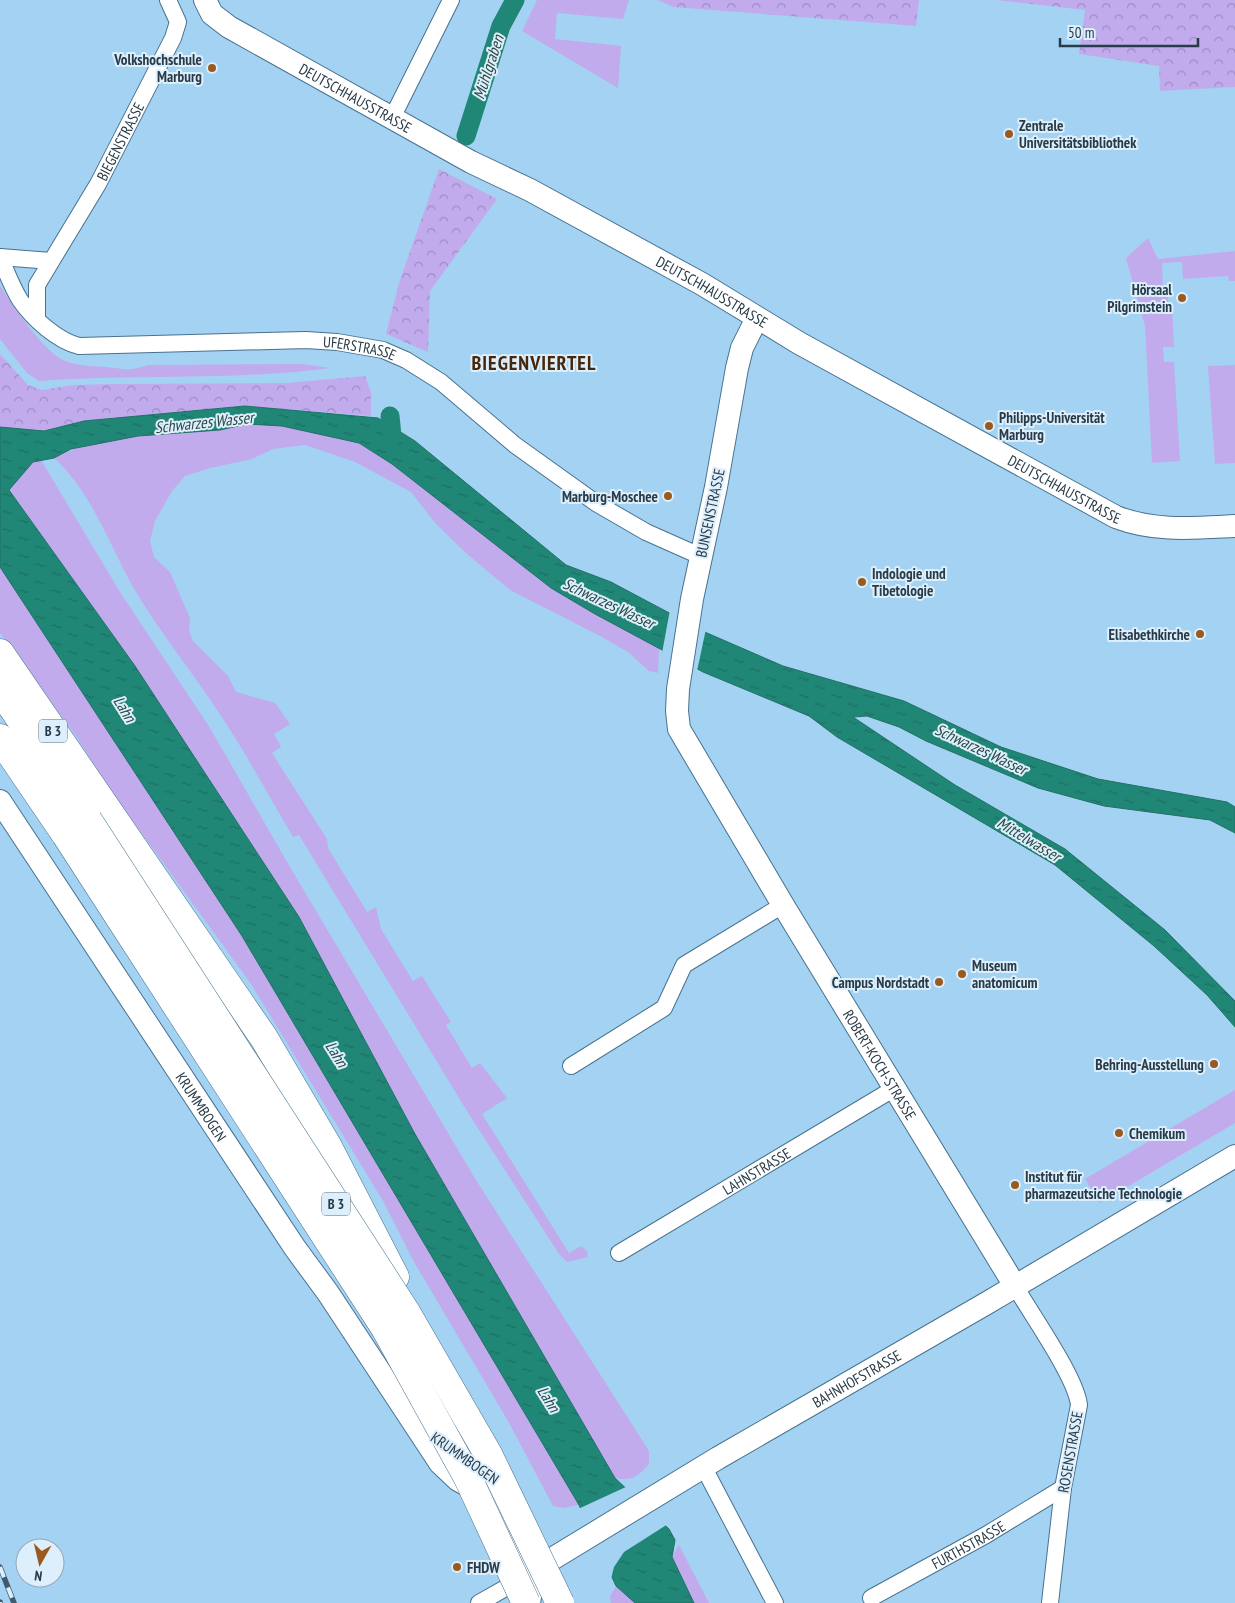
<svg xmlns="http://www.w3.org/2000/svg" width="1235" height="1603" font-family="'PT Sans Narrow',sans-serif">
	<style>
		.green { fill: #c1abed }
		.park { fill: url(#park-crowns) }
		.water { fill: url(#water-ripples); stroke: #227068 }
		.pier { fill: #a4d2f3 }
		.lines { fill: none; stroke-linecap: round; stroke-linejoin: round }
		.canal { stroke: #208676; stroke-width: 19 }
		.street-casing { stroke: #47728f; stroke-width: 18 }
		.secondary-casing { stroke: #47728f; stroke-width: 24 }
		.highway-casing { stroke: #47728f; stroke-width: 29 }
		.street { stroke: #fff; stroke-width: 16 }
		.secondary { stroke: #fff; stroke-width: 22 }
		.highway { stroke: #fff; stroke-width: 28 }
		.rail-casing { stroke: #415a6b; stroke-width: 5.5 }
		.rail { stroke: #ddeffc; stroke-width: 4; stroke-dasharray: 11; stroke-linecap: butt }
		.highway-bridge-casing { stroke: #47728f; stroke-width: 29; stroke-linecap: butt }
		.highway-bridge { stroke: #fff; stroke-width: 28 }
		.poi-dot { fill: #985a1f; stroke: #ddeffc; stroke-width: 2 }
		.labels { text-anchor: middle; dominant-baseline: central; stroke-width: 4; stroke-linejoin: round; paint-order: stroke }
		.shield { fill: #ddeffc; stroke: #5e717e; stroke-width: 1 }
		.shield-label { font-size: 14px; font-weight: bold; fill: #283b48 }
		.poi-label { font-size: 15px; font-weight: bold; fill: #283b48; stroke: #ddeffc; text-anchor: start }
		.street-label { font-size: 15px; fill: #283b48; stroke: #ddeffc }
		.water-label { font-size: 16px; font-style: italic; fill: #2b4942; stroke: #ddeffc }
		.district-label { font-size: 20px; font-weight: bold; letter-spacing: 1px; fill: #46280d; stroke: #ddeffc }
	</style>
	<defs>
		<pattern id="park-crowns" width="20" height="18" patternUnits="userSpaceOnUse" patternTransform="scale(1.25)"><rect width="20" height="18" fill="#c1abed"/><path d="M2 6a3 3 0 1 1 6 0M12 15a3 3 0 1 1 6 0" fill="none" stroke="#9d8cc2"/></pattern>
		<pattern id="water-ripples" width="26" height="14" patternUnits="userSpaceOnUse" patternTransform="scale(1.25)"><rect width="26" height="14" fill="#208676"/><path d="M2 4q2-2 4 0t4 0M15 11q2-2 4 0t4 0" fill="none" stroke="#1c6f63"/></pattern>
	</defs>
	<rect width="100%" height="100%" fill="#a4d2f3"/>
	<g class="green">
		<path d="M 537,0 L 629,0 L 623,19 L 557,13 L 555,39 L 621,46 L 618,88 L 522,31 Z"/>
		<path d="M 1148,238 L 1158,259 L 1235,251 L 1235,281 L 1229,281 L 1228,276 L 1183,279 L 1182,262 L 1162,263 L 1163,289 L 1171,289 L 1171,292 L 1168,293 L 1168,304 L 1172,306 L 1174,347 L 1163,347 L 1164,362 L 1174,362 L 1180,461 L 1152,463 L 1145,326 L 1126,258 Z"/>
		<path d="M 0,285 C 12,306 41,347 61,359 C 74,366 92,366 107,367 C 127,369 127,372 148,365 L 303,364 L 330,368 C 234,381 135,374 39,381 L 27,373 L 0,339 Z"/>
		<path d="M 1235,365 L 1235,463 L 1215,464 L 1208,366 Z"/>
		<path d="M 247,424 L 282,426 L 359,443 L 392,464 L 551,588 L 659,648 L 658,673 L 649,671 L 628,652 L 602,637 L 510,590 L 467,554 L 436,524 L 411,492 L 355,462 L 305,445 L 273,449 L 252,459 L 210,468 L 185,476 L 172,491 L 155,521 L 150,541 L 154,557 L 170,572 L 190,618 L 189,631 L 193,641 L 228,676 L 236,692 L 275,703 L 290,724 L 274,734 L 281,747 L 272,753 L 327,839 L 328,848 L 367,912 L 376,907 L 381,929 L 413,981 L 422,976 L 451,1022 L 446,1025 L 472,1068 L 480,1063 L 507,1098 L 482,1114 L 569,1253 L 581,1246 L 587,1251 L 588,1257 L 567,1262 L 559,1254 L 470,1116 L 299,835 L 293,837 C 270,798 248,757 223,719 C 194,674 160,633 133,587 C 109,544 91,491 54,458 C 112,427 184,438 247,424 Z"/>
		<path d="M 41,460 L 120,592 L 210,728 L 290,867 L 476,1180 L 649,1451 L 649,1464 C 637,1477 633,1481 615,1478 L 415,1134 L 299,917 L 135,666 L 9,489 L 33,462 Z"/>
		<path d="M 0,567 L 242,936 L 579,1505 L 563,1508 L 553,1506 L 508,1421 L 414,1262 L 383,1201 L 251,984 L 114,795 L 74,733 L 0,633 Z"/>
		<path d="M 1235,1090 L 1235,1123 L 1100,1203 L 1085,1179 Z"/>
		<path d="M 679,1545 L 709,1603 L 694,1603 L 672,1557 Z"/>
		<path d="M 616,1586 L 635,1603 L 611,1603 L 610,1596 Z"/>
	</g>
	<g class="park">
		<path d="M 658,0 L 919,0 L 916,26 L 673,7 Z"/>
		<path d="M 996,0 L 1235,0 L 1235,87 L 1160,91 L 1159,66 L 1079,54 L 1085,10 Z"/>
		<path d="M 439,169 L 497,199 L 430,291 L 428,352 L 386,334 L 399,283 Z"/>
		<path d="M 0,354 L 28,385 L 42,390 L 73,385 L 117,384 L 287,383 L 365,376 L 371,392 L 371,416 L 245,406 L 84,421 L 44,431 L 0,427 Z"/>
	</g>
	<path class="water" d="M 245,406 L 378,418 L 415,441 L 566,565 L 611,582 L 707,633 L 783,666 L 904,701 L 1001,747 L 1098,779 L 1227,802 L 1235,807 L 1235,833 L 1210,820 L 1104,806 L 1038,788 L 926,741 L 899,727 L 867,716 L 853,717 L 955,785 L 1065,849 L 1165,930 L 1235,1001 L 1235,1027 L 1207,995 L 1154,946 L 1055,865 L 837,737 L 809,716 L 703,672 L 595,614 L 551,588 L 392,464 L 359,443 L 282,426 L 247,424 L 220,430 L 138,436 L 71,449 L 54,458 L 33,462 L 9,490 L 135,666 L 299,917 L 415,1134 L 615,1478 L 669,1529 L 675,1540 L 672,1557 L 694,1603 L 635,1603 L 616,1586 L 579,1505 L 242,936 L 0,567 L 0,427 L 44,431 L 84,421 Z"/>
	<g class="pier">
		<path d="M 670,610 L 706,629 L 697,671 L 662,653 Z"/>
		<path d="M 628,1486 L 668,1524 L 624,1552 L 614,1567 L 611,1579 L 578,1509 Z"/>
	</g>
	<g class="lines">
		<g class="canal">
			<path d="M 466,136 L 501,26 L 515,0"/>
			<path d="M 390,416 L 392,436"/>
		</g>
		<g class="street-casing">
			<g id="street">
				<path d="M 392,118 L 451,0"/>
				<path id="s1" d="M 0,257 C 6,271 12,287 20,300 C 33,319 58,341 79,346 L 306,340 L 337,342 L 383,350 L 406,360 L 441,382 L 515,445 L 596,503 L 646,532 L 700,556"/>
				<path d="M 0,257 L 51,261"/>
				<path id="s2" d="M 37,319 L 37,285 L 98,184 L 173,38 L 178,22 L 168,0"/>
				<path d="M 571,1066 L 664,1008 L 684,965 L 783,905"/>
				<path id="s3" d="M 619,1253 L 895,1088"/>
				<path d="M 1015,1286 C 1031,1314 1076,1377 1079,1405 L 1063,1488 L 1050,1603"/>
				<path d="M 704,1468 L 775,1603"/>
				<path id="s4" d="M 871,1598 L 986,1535 L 1063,1488"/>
				<path d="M 479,1603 L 523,1578"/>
			</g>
		</g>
		<g class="secondary-casing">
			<g id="secondary">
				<path id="s5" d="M 205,0 L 212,14 L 229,27 L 471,162 L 530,190 L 702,284 L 799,343 L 1116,517 C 1155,532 1194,528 1235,526"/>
				<path id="s6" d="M 757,318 L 742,348 L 737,368 L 716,487 L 692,599 L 678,689 L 677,711 L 679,729 L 783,905 L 1015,1286"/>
				<path id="s7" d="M 0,801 L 295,1248 L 328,1293 L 440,1463 L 458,1480 L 483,1494 L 495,1506 L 529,1573 L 532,1584 L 529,1603"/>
				<path id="s8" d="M 529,1573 L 718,1458 L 987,1303 L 1235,1156"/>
			</g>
		</g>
		<g class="highway-casing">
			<g id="highway">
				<path d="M 0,653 L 264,1038 L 327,1145 L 395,1277"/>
				<path d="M 0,689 L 88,820"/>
				<path d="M 0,738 L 66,835"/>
			</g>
		</g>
		<use href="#street" class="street"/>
		<use href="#secondary" class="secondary"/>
		<use href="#highway" class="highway"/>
		<g class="rail-casing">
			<g id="rail">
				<path d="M 0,1567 L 14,1603"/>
				<path d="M 0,1602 L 0,1603"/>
			</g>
		</g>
		<use href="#rail" class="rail"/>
		<g class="highway-bridge-casing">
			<g id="highway-bridge">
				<path d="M 88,820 L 406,1312 L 488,1454 L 560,1603"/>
				<path d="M 66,835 L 385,1328 L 468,1478 L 526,1603"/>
			</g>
		</g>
		<use href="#highway-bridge" class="highway-bridge"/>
	</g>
	<g class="poi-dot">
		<circle cx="212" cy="68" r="5"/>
		<circle cx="1009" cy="134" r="5"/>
		<circle cx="1182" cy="298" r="5"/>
		<circle cx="989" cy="426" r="5"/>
		<circle cx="668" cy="496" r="5"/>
		<circle cx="862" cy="582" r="5"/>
		<circle cx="1200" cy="634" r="5"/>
		<circle cx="962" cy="974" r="5"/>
		<circle cx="939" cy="982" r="5"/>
		<circle cx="1214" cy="1064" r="5"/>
		<circle cx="1119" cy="1133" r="5"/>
		<circle cx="1015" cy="1185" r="5"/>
		<circle cx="457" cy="1567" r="5"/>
	</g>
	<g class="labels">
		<g class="shield">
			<rect x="39" y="719.5" width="28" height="23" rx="4"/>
			<rect x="322" y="1192.5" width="28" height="23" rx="4"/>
		</g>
		<g class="shield-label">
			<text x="53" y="731">B 3</text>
			<text x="336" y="1204">B 3</text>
		</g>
		<g class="poi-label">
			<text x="202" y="59" text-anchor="end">Volkshochschule<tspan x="202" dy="17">Marburg</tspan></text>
			<text x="1019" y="125">Zentrale<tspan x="1019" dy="17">Universitätsbibliothek</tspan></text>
			<text x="1172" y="289" text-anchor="end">Hörsaal<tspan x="1172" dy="17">Pilgrimstein</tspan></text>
			<text x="999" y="417">Philipps-Universität<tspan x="999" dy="17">Marburg</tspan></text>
			<text x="658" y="496" text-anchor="end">Marburg-Moschee</text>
			<text x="872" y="573">Indologie und<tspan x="872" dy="17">Tibetologie</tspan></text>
			<text x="1190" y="634" text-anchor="end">Elisabethkirche</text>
			<text x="972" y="965">Museum<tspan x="972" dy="17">anatomicum</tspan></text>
			<text x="929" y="982" text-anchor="end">Campus Nordstadt</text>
			<text x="1204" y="1064" text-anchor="end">Behring-Ausstellung</text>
			<text x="1129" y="1133">Chemikum</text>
			<text x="1025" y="1176">Institut für<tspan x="1025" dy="17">pharmazeutsiche Technologie</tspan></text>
			<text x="467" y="1567">FHDW</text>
		</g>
		<g class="street-label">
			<text stroke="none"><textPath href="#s5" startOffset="182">DEUTSCHHAUSSTRASSE</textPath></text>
			<text stroke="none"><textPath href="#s2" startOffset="200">BIEGENSTRASSE</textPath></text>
			<text stroke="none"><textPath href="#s5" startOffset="588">DEUTSCHHAUSSTRASSE</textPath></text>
			<text stroke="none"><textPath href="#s1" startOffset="405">UFERSTRASSE</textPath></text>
			<text stroke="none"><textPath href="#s5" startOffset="992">DEUTSCHHAUSSTRASSE</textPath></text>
			<text transform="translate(710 513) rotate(-78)">BUNSENSTRASSE</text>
			<text stroke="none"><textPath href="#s6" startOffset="812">ROBERT-KOCH-STRASSE</textPath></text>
			<text stroke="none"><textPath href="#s7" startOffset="366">KRUMMBOGEN</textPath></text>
			<text stroke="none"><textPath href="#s3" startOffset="160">LAHNSTRASSE</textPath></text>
			<text stroke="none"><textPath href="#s8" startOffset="381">BAHNHOFSTRASSE</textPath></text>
			<text transform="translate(1070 1452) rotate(-80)">ROSENSTRASSE</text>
			<text transform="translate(465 1458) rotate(35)">KRUMMBOGEN</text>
			<text stroke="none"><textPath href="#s4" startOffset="111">FURTHSTRASSE</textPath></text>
		</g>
		<g class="water-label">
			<text transform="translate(488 67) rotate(-72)">Mühlgraben</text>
			<text transform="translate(204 422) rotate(-6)">Schwarzes Wasser</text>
			<text transform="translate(609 603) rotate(25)">Schwarzes Wasser</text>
			<text transform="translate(125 709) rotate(58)">Lahn</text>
			<text transform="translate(981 749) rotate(25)">Schwarzes Wasser</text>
			<text transform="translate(1029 839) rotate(31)">Mittelwasser</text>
			<text transform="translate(337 1054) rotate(58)">Lahn</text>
			<text transform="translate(549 1399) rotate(58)">Lahn</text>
		</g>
		<g class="district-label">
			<text x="534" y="363">BIEGENVIERTEL</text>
		</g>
	</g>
	<g transform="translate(40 1563) rotate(188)"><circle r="24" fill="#ddeffc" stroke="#95a7b4"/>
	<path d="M0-4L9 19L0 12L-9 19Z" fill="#985a1f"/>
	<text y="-8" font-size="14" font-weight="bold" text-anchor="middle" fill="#283b48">N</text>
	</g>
	<path d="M1060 38v8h138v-8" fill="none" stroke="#283b48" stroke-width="2.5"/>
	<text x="1068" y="38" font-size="15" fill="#283b48" stroke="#ddeffc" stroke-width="4" paint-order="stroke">50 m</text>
</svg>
